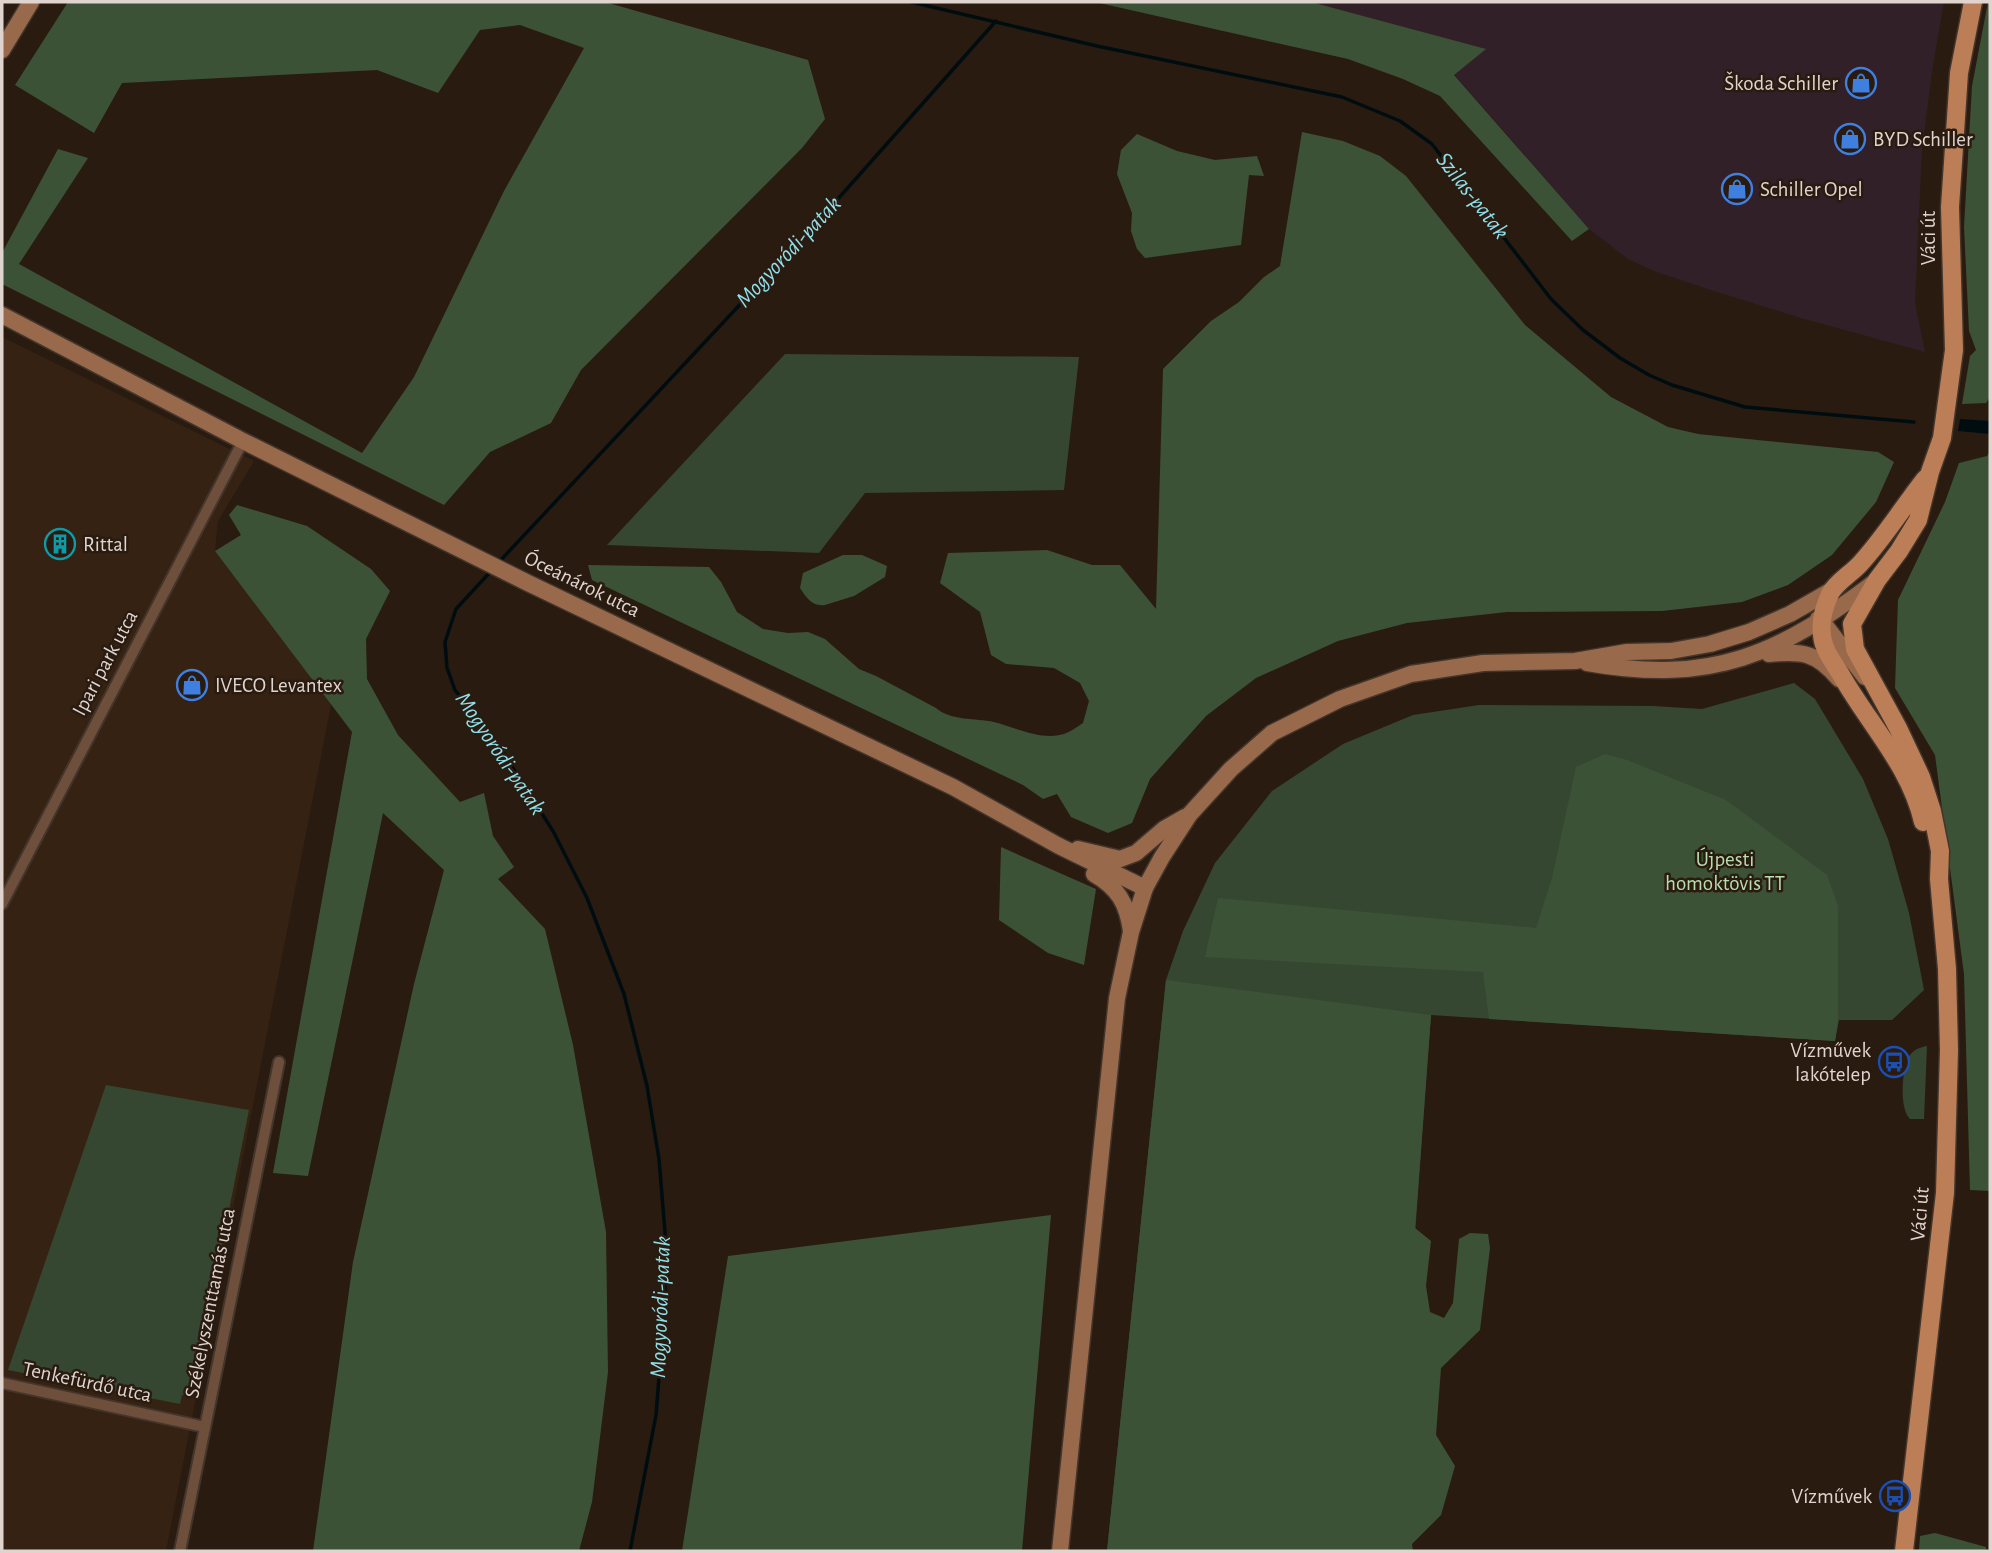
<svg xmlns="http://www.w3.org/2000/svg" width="1992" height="1553" font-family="'Alegreya Sans',sans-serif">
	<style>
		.commercial { fill: #322028 }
		.built { fill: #352213 }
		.green { fill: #354730 }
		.forest { fill: #3c5237 }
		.water { fill: #000d10 }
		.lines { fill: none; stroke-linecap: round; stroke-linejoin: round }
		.stream { stroke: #000d10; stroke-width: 3.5 }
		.street-casing { stroke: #43352b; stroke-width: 14 }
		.secondary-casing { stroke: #43352b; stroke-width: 19 }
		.primary-casing { stroke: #43352b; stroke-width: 21 }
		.street { stroke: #6d4f3c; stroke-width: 10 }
		.secondary { stroke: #99694b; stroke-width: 16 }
		.primary { stroke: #bb7e56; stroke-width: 18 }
		.labels { text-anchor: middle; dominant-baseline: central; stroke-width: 5; stroke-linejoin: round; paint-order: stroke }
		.poi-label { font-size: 21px; fill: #dfd5ce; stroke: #2a1b11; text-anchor: start }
		.street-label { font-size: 21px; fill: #dfd5ce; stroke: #2a1b11 }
		.park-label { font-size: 21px; fill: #b6dfac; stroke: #2a1b11 }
		.water-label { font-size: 23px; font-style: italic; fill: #8fe0ea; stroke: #2a1b11 }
	</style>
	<rect width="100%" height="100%" fill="#2a1b11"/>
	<path class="commercial" d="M 1311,2 L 1944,2 L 1933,65 L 1922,149 L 1915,303 L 1925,352 L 1801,318 L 1708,289 L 1654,271 L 1628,259 L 1589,229 L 1454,74 L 1485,49 Z"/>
	<path class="built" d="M 2,337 L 254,461 L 218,521 L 215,551 L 332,700 L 166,1551 L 2,1551 Z"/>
	<g class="green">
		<path d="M 785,354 L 1079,357 L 1064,490 L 865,493 L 819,553 L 607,545 Z"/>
		<path d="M 1794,683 L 1815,699 L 1863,779 L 1888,839 L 1909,913 L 1924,990 L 1892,1020 L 1839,1020 L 1835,1041 L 1431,1015 L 1392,1551 L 1107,1551 L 1166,980 L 1183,931 L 1215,863 L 1272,791 L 1343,744 L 1413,715 L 1479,705 L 1653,706 L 1702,709 Z"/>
		<path d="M 1927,1046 L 1924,1119 L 1910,1119 C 1899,1109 1902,1071 1908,1058 C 1912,1050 1920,1047 1927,1046 Z"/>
		<path d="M 106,1085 L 249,1110 L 192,1395 L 182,1395 L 180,1404 L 8,1370 Z"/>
	</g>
	<g class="forest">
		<path d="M 68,2 L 605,2 L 808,60 L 825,119 L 802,148 L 581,370 L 551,423 L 490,452 L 444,505 L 2,284 L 2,253 L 58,149 L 88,158 L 19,264 L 362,453 L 414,377 L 504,191 L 584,48 L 520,25 L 480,30 L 438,93 L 377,70 L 122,83 L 94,133 L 15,85 Z"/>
		<path d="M 1095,2 L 1311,2 L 1486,49 L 1454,75 L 1589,229 L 1572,241 L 1440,96 L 1403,79 L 1348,59 Z"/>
		<path d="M 1988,2 L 1990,2 L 1990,397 L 1986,403 L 1962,404 L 1970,356 L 1976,350 L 1969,331 L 1964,227 L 1972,86 Z"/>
		<path d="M 1302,132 L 1343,141 L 1380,156 L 1406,176 L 1525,325 L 1611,397 L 1668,427 L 1698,434 L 1878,452 L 1894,462 L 1876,502 L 1832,555 L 1788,585 L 1742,602 L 1662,611 L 1507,612 L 1407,623 L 1338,641 L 1256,678 L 1206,716 L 1150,779 L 1132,823 L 1108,833 L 1071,817 L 1057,794 L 1043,799 L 1023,785 L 592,580 L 588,565 L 709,567 L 721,582 L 737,612 L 763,629 L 788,633 L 808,632 L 825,639 L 859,669 L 876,676 L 936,708 C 951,721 975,718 994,722 C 1014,727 1041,741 1064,734 C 1070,732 1077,727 1083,723 L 1089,701 L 1080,683 L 1054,668 L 1006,664 L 991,655 L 980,612 L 940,583 L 948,553 L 1047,550 L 1092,565 L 1120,565 L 1156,609 L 1163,369 L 1211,321 L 1239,302 L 1264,277 L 1280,266 Z"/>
		<path d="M 1137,134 L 1177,151 L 1215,160 L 1257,156 L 1264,176 L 1249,175 L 1241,245 L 1145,258 L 1137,249 L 1131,231 L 1132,213 L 1117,174 L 1121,150 Z"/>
		<path d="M 1990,451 L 1990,1191 L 1970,1190 L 1964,974 L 1935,755 L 1895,688 L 1898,600 L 1945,502 L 1959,463 L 1987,456 Z"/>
		<path d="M 237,505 L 307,526 L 371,569 L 390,591 L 366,639 L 367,679 L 398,735 L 460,802 L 484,793 L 493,836 L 514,867 L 498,879 L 545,929 L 573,1045 L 606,1232 L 608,1372 L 592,1502 L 579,1551 L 313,1551 L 353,1262 L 414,984 L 444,870 L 383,813 L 308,1176 L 273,1173 L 352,732 L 215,551 L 241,535 L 229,515 Z"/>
		<path d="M 843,555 L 862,555 L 887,566 L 885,577 L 854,596 L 825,605 C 812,607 806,597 800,588 L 803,573 Z"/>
		<path d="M 1605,754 L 1627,760 L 1726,800 L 1827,875 L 1838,906 L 1838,1020 L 1835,1041 L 1489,1019 L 1483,972 L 1205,957 L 1218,898 L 1536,928 L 1552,878 L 1576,767 Z"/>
		<path d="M 1001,847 L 1096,889 L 1084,965 L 1048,953 L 999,920 Z"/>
		<path d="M 1166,980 L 1431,1015 L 1415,1228 L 1431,1241 L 1426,1286 L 1430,1312 L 1444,1318 L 1453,1303 L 1459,1239 L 1470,1233 L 1488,1234 L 1490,1248 L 1480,1330 L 1441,1368 L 1436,1435 L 1455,1466 L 1441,1515 L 1412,1544 L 1413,1551 L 1107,1551 Z"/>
		<path d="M 1051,1215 L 1022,1551 L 682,1551 L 728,1256 Z"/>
		<path d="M 1935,1533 L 1986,1547 L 1986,1551 L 1919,1551 L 1920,1536 Z"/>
	</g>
	<path class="water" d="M 1960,419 L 1990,421 L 1990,434 L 1958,431 Z"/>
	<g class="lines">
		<g class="stream">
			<path d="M 911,2 L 1097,46 L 1342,97 L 1400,121 L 1432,144 L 1551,299 L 1583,330 L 1620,358 L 1649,375 L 1672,385 L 1745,407 L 1914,422"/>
			<path d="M 499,562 L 821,218 L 996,21"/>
			<path d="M 492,570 L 456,609 L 445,642 L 447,668 L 455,690 L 499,746 L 553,831 L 587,898 L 624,994 L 647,1086 L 659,1159 L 665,1232 L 665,1302 L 656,1415 L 630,1551"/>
		</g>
		<g class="street-casing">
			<g id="street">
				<path d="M 2,904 L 243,441"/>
				<path d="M 2,1383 L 205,1427"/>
				<path d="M 180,1551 L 279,1062"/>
			</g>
		</g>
		<g class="secondary-casing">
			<g id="secondary">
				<path d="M 2,50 L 31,2"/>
				<path d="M 2,315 L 243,441 L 528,583 L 953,787 L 1059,846 L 1145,888"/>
				<path d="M 1818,619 L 1821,620 L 1865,677"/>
				<path d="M 1769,654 C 1802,651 1816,652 1839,679"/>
				<path d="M 1587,663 C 1712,685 1779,655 1877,580"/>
				<path d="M 1078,849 L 1120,859 L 1136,853 L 1164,829 L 1185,817"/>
				<path d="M 1094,874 C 1118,888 1127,903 1131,931"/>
				<path d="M 1060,1551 L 1117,998 L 1131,932 L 1145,888 L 1162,857 L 1190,814 L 1231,769 L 1272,733 L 1340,699 L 1411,674 L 1483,663 L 1575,661 L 1627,652 L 1671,651 L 1710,644 L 1749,632 L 1790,614 L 1832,590"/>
			</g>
		</g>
		<g class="primary-casing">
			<g id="primary">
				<path d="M 1923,822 C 1910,765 1867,722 1840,673 C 1833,662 1823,649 1822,635 C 1820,621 1824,607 1830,594 C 1836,582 1851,574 1860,564 C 1884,538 1903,507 1925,479"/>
				<path d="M 1904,1551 L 1945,1193 L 1949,1050 L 1947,969 L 1939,879 L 1940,851 L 1932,811 L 1921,777 L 1898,728 L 1855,649 L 1852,624 L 1877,580 L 1899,551 L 1918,520 L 1930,472 L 1942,438 L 1954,350 L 1950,207 L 1959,73 L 1973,2"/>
			</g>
		</g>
		<use href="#street" class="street"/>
		<use href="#secondary" class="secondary"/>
		<use href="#primary" class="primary"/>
	</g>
	<defs>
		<g id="shop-ring" transform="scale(1.575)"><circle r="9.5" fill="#2a1b11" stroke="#3f7fe0" stroke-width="1.5"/><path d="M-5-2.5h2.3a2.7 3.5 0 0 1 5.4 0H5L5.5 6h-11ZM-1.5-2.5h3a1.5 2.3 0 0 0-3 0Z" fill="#3f7fe0"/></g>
		<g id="building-ring" transform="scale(1.575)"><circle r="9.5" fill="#2a1b11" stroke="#0f9aa8" stroke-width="1.5"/><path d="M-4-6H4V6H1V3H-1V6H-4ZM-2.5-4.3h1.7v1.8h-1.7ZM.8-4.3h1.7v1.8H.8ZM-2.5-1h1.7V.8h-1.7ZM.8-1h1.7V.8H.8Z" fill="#0f9aa8"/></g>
		<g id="bus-ring" transform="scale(1.575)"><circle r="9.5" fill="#2a1b11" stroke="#1a4fb4" stroke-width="1.5"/><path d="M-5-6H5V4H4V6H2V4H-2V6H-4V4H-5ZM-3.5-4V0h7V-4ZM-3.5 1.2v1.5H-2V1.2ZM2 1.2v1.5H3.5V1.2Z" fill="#1a4fb4"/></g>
	</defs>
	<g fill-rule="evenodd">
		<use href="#shop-ring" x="1861" y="83"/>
		<use href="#shop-ring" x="1850" y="139"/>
		<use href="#shop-ring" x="1737" y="189"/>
		<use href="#building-ring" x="60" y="544"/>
		<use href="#shop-ring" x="192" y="685"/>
		<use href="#bus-ring" x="1894" y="1062"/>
		<use href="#bus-ring" x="1895" y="1496"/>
	</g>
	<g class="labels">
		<g class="poi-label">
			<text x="1838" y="83" text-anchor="end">Škoda Schiller</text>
			<text x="1873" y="139">BYD Schiller</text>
			<text x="1760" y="189">Schiller Opel</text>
			<text x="83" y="544">Rittal</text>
			<text x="215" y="685">IVECO Levantex</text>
			<text x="1871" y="1050" text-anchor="end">Vízművek<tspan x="1871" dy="24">lakótelep</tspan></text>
			<text x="1872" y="1496" text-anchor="end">Vízművek</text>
		</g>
		<g class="street-label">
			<text transform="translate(1928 238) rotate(-90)">Váci út</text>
			<text transform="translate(582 584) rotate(26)">Óceánárok utca</text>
			<text transform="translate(105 663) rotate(-62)">Ipari park utca</text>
			<text transform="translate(1920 1214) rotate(-85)">Váci út</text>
			<text transform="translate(210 1303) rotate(-79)">Székelyszenttamás utca</text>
			<text transform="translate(87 1382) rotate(12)">Tenkefürdő utca</text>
		</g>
		<g class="park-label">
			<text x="1725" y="859">Újpesti<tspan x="1725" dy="24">homoktövis TT</tspan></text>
		</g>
		<g class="water-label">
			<text transform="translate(1472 196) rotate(52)">Szilas-patak</text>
			<text transform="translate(789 252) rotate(-47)">Mogyoródi-patak</text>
			<text transform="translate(500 754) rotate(56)">Mogyoródi-patak</text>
			<text transform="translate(661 1307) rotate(-88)">Mogyoródi-patak</text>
		</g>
	</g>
	<rect width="1992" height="1553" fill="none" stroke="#dfd5ce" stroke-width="7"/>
</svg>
